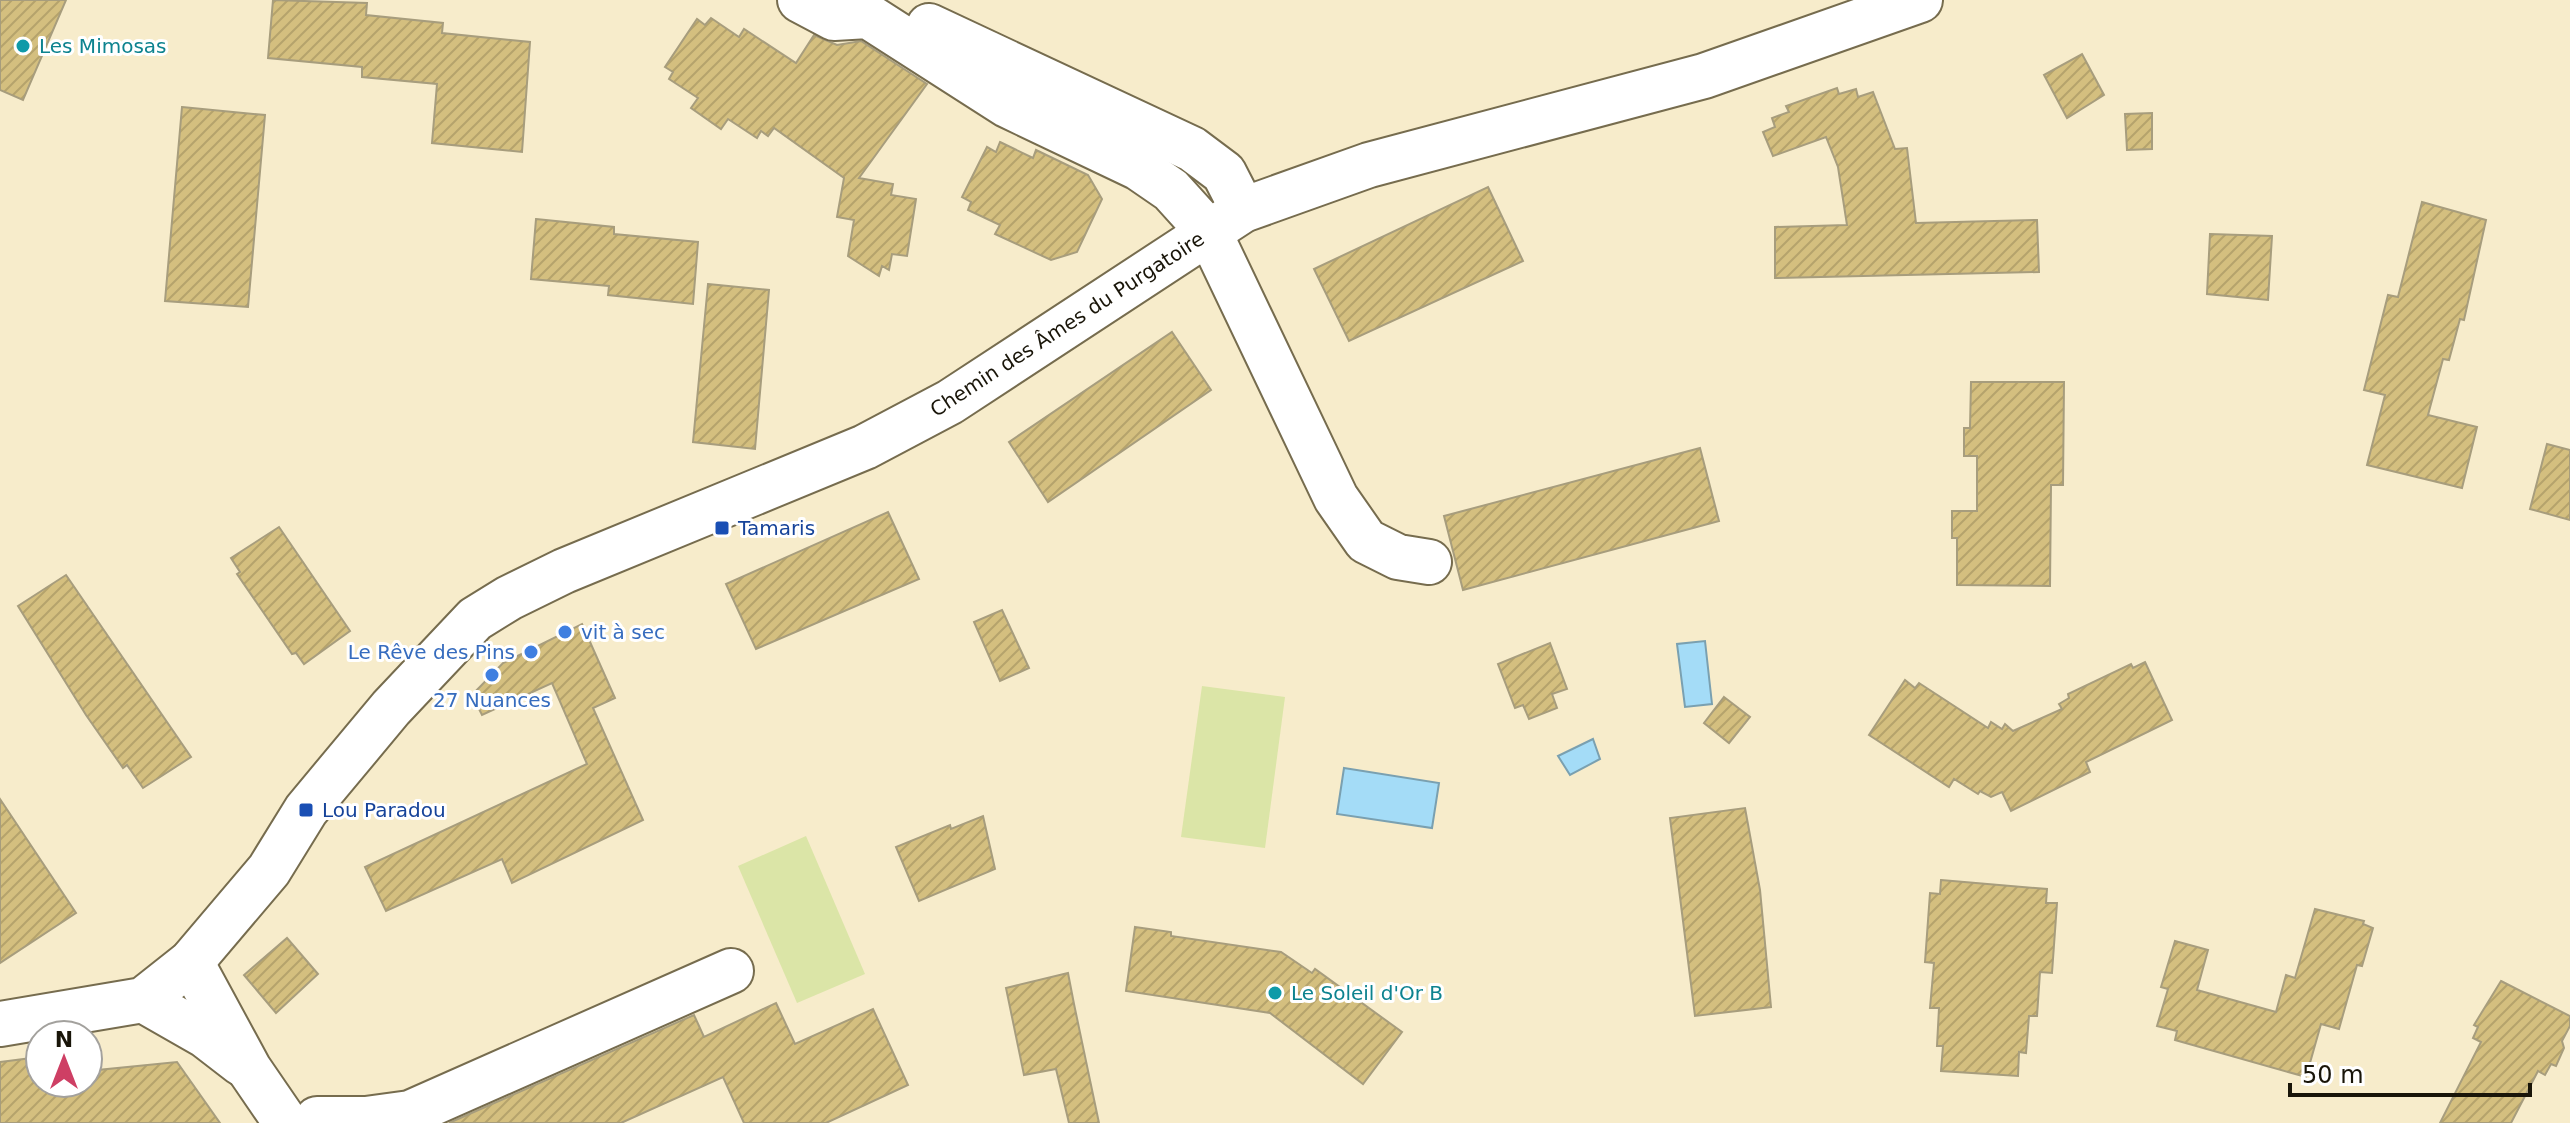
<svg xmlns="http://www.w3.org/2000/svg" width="2570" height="1123" font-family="'DejaVu Sans',sans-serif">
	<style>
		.garden { fill: #dbe5a7 }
		.water { fill: #a4dcf7; stroke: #7aa0b0; stroke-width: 2 }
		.building { fill: url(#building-hatch); stroke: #a79d7d; stroke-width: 2 }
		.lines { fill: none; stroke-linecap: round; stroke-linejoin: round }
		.minor-casing { stroke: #766c4e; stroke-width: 48 }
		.minor { stroke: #fff; stroke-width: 44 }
		.culture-dot { fill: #0f9aa8; stroke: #fff; stroke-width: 3 }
		.transit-dot { fill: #1a4fb4; stroke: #fff; stroke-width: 3 }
		.shop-dot { fill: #3f7fe0; stroke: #fff; stroke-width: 3 }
		.labels { text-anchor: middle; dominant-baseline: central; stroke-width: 6; stroke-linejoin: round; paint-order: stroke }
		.culture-label { font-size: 20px; fill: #0d838f; stroke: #fff; text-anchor: start }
		.street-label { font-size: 20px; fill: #191509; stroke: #fff }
		.transit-label { font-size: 20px; fill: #164399; stroke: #fff; text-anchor: start }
		.shop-label { font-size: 20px; fill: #366cbe; stroke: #fff; text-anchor: start }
	</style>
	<defs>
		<pattern id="building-hatch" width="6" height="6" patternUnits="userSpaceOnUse" patternTransform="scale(2)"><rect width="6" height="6" fill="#d4bf7f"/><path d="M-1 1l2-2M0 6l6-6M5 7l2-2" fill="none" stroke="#b5a36c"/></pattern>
	</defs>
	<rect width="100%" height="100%" fill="#f7eccb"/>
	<g class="garden">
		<path d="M 1202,686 L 1285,697 L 1265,848 L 1181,837 Z"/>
		<path d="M 806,836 L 865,974 L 797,1003 L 738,866 Z"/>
	</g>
	<g class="water">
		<path d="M 1705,641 L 1712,704 L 1685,707 L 1677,644 Z"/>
		<path d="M 1593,739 L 1600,759 L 1570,775 L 1558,756 Z"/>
		<path d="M 1344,768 L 1439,783 L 1432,828 L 1337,814 Z"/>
	</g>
	<g class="building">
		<path d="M 0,0 L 66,0 L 23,100 L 0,90 Z"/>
		<path d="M 273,0 L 367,3 L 366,15 L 443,23 L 442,33 L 530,42 L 522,152 L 432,143 L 437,84 L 362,77 L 362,67 L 268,58 Z"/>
		<path d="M 711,18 L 739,37 L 744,29 L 796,63 L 814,35 L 837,45 L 861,41 L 927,84 L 859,178 L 893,184 L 891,195 L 916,199 L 907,256 L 892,254 L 889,270 L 882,266 L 879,276 L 848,256 L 854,220 L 837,217 L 844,178 L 774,128 L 768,136 L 761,131 L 757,138 L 728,119 L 721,129 L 691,108 L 698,98 L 669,79 L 673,72 L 665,67 L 697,19 L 705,25 Z"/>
		<path d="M 2082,54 L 2104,95 L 2067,118 L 2044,75 Z"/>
		<path d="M 1837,88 L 1839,94 L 1856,89 L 1858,97 L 1873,92 L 1895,149 L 1907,148 L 1916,223 L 2037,220 L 2039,272 L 1775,278 L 1775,227 L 1847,225 L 1838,167 L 1826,137 L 1773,156 L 1763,132 L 1775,127 L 1772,118 L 1789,112 L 1786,106 Z"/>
		<path d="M 182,107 L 265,115 L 248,307 L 165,301 Z"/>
		<path d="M 2152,113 L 2152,149 L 2127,150 L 2125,114 Z"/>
		<path d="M 1000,142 L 1033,158 L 1036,150 L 1088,175 L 1102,199 L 1077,252 L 1051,260 L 995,234 L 1000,225 L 968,210 L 971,202 L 962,197 L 987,147 L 996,152 Z"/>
		<path d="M 1488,187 L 1523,261 L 1349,341 L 1314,269 Z"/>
		<path d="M 2422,202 L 2486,220 L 2464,320 L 2460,319 L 2449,360 L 2443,359 L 2428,415 L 2477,427 L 2462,488 L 2367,465 L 2385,395 L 2364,390 L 2388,295 L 2398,297 Z"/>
		<path d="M 536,219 L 614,227 L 614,234 L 698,242 L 693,304 L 608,295 L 609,286 L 531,279 Z"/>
		<path d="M 2210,234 L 2272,236 L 2268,300 L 2207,294 Z"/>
		<path d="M 708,284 L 769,290 L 755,449 L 693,442 Z"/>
		<path d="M 1172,332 L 1211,390 L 1048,502 L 1009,442 Z"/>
		<path d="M 1971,382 L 2064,382 L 2063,485 L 2051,485 L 2050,586 L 1957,585 L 1957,538 L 1952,538 L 1952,511 L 1977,511 L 1977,456 L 1964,456 L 1964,428 L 1970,428 Z"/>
		<path d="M 2547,444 L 2570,450 L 2570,520 L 2530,509 Z"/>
		<path d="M 1700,448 L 1719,521 L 1463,590 L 1444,516 Z"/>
		<path d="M 888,512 L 919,579 L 756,649 L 726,584 Z"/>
		<path d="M 279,527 L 350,631 L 304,664 L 296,653 L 292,654 L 237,574 L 240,572 L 231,558 Z"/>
		<path d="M 66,575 L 191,757 L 143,788 L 127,765 L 123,768 L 86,715 L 18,606 Z"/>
		<path d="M 1002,610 L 1029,668 L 1000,681 L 974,622 Z"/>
		<path d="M 582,624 L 615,698 L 593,708 L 643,820 L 512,883 L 502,859 L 386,911 L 365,867 L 587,764 L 552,683 L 482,715 L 472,695 L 503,663 Z"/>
		<path d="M 1550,643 L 1567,689 L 1552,694 L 1557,708 L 1529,719 L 1523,705 L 1515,708 L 1498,664 Z"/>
		<path d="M 2145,662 L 2172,720 L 2086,762 L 2090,772 L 2011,811 L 2002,792 L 1991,797 L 1980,791 L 1978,794 L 1954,779 L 1949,787 L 1869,735 L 1905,680 L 1915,688 L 1919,683 L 1988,728 L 1991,722 L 2002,729 L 2005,724 L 2013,731 L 2062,709 L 2059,704 L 2069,698 L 2068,694 L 2131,664 L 2133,668 Z"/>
		<path d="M 1724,697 L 1750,717 L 1729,743 L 1704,723 Z"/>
		<path d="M 0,799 L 76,913 L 0,963 Z"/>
		<path d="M 1745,808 L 1760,890 L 1771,1007 L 1695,1016 L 1670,818 Z"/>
		<path d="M 983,816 L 995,869 L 919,901 L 896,847 L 950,825 L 951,829 Z"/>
		<path d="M 1941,880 L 2047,889 L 2046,903 L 2057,903 L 2052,973 L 2040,972 L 2037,1016 L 2029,1016 L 2026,1053 L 2019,1052 L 2018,1076 L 1941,1071 L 1943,1046 L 1937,1046 L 1939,1008 L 1930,1008 L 1934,963 L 1925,962 L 1930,893 L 1940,894 Z"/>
		<path d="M 2315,909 L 2364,921 L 2363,924 L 2373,928 L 2362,966 L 2357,965 L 2339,1029 L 2321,1024 L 2306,1077 L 2175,1040 L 2177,1031 L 2157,1026 L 2168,989 L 2161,987 L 2175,941 L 2208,950 L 2197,990 L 2276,1012 L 2286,975 L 2295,978 Z"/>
		<path d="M 1135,927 L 1171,932 L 1171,936 L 1281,952 L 1312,973 L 1315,969 L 1402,1032 L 1363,1084 L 1270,1013 L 1126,991 Z"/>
		<path d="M 287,938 L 318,974 L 276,1013 L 244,975 Z"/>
		<path d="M 1068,973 L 1074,1004 L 1099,1123 L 1069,1123 L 1056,1069 L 1024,1075 L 1006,988 Z"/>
		<path d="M 2501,981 L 2570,1016 L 2570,1026 L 2562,1041 L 2564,1048 L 2556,1066 L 2551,1064 L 2545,1075 L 2538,1071 L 2511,1123 L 2440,1123 L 2481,1042 L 2473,1038 L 2478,1027 L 2474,1025 Z"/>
		<path d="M 776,1003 L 795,1044 L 873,1009 L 908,1085 L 826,1123 L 744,1123 L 723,1077 L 621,1123 L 449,1123 L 694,1015 L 704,1037 Z"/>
		<path d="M 40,1057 L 40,1083 L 88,1083 L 88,1071 L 177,1062 L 220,1123 L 0,1123 L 0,1062 Z"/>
	</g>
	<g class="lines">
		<g class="minor-casing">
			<g id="minor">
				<path d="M 800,0 L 834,18 L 868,16 L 1007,105 L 1139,168 L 1171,190 L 1209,232 L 1336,498 L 1366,541 L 1398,557 L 1429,562"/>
				<path d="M 929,26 L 1192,149 L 1224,173 L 1243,210"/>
				<path d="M 191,962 L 249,1069 L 286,1123"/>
				<path d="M 143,1000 L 206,1036 L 241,1063"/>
				<path d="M 0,1024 L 143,1000 L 191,962 L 269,870 L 306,810 L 391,708 L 475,619 L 509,598 L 564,571 L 865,447 L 950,402 L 1243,210 L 1369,165 L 1704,76 L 1920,0"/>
				<path d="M 317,1119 L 366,1119 L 410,1113 L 731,971"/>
			</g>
		</g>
		<use href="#minor" class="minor"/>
	</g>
	<g class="culture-dot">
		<circle cx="23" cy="46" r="8"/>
		<circle cx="1275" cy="993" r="8"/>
	</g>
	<g class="transit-dot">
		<rect x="714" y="520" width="16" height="16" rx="4"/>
		<rect x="298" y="802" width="16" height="16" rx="4"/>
	</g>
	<g class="shop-dot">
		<circle cx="565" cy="632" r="8"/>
		<circle cx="531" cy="652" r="8"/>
		<circle cx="492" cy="675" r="8"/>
	</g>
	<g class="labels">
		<g class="culture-label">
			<text x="39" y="46">Les Mimosas</text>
			<text x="1291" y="993">Le Soleil d'Or B</text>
		</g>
		<g class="street-label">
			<text transform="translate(1067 324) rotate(-33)">Chemin des Âmes du Purgatoire</text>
		</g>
		<g class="transit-label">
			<text x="738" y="528">Tamaris</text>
			<text x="322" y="810">Lou Paradou</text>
		</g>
		<g class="shop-label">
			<text x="581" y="632">vit à sec</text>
			<text x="515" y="652" text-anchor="end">Le Rêve des Pins</text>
			<text x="492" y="700" text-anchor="middle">27 Nuances</text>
		</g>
	</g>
	<g transform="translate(64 1059)"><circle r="38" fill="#ffffff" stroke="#a3a19d" stroke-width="2"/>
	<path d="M0-6L14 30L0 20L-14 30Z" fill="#ce3f64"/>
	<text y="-12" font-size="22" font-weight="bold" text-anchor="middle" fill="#191509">N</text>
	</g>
	<path d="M2290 1083v12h240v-12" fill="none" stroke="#191509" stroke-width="4"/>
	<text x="2302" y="1083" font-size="24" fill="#191509" stroke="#ffffff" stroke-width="6" paint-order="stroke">50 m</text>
</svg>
